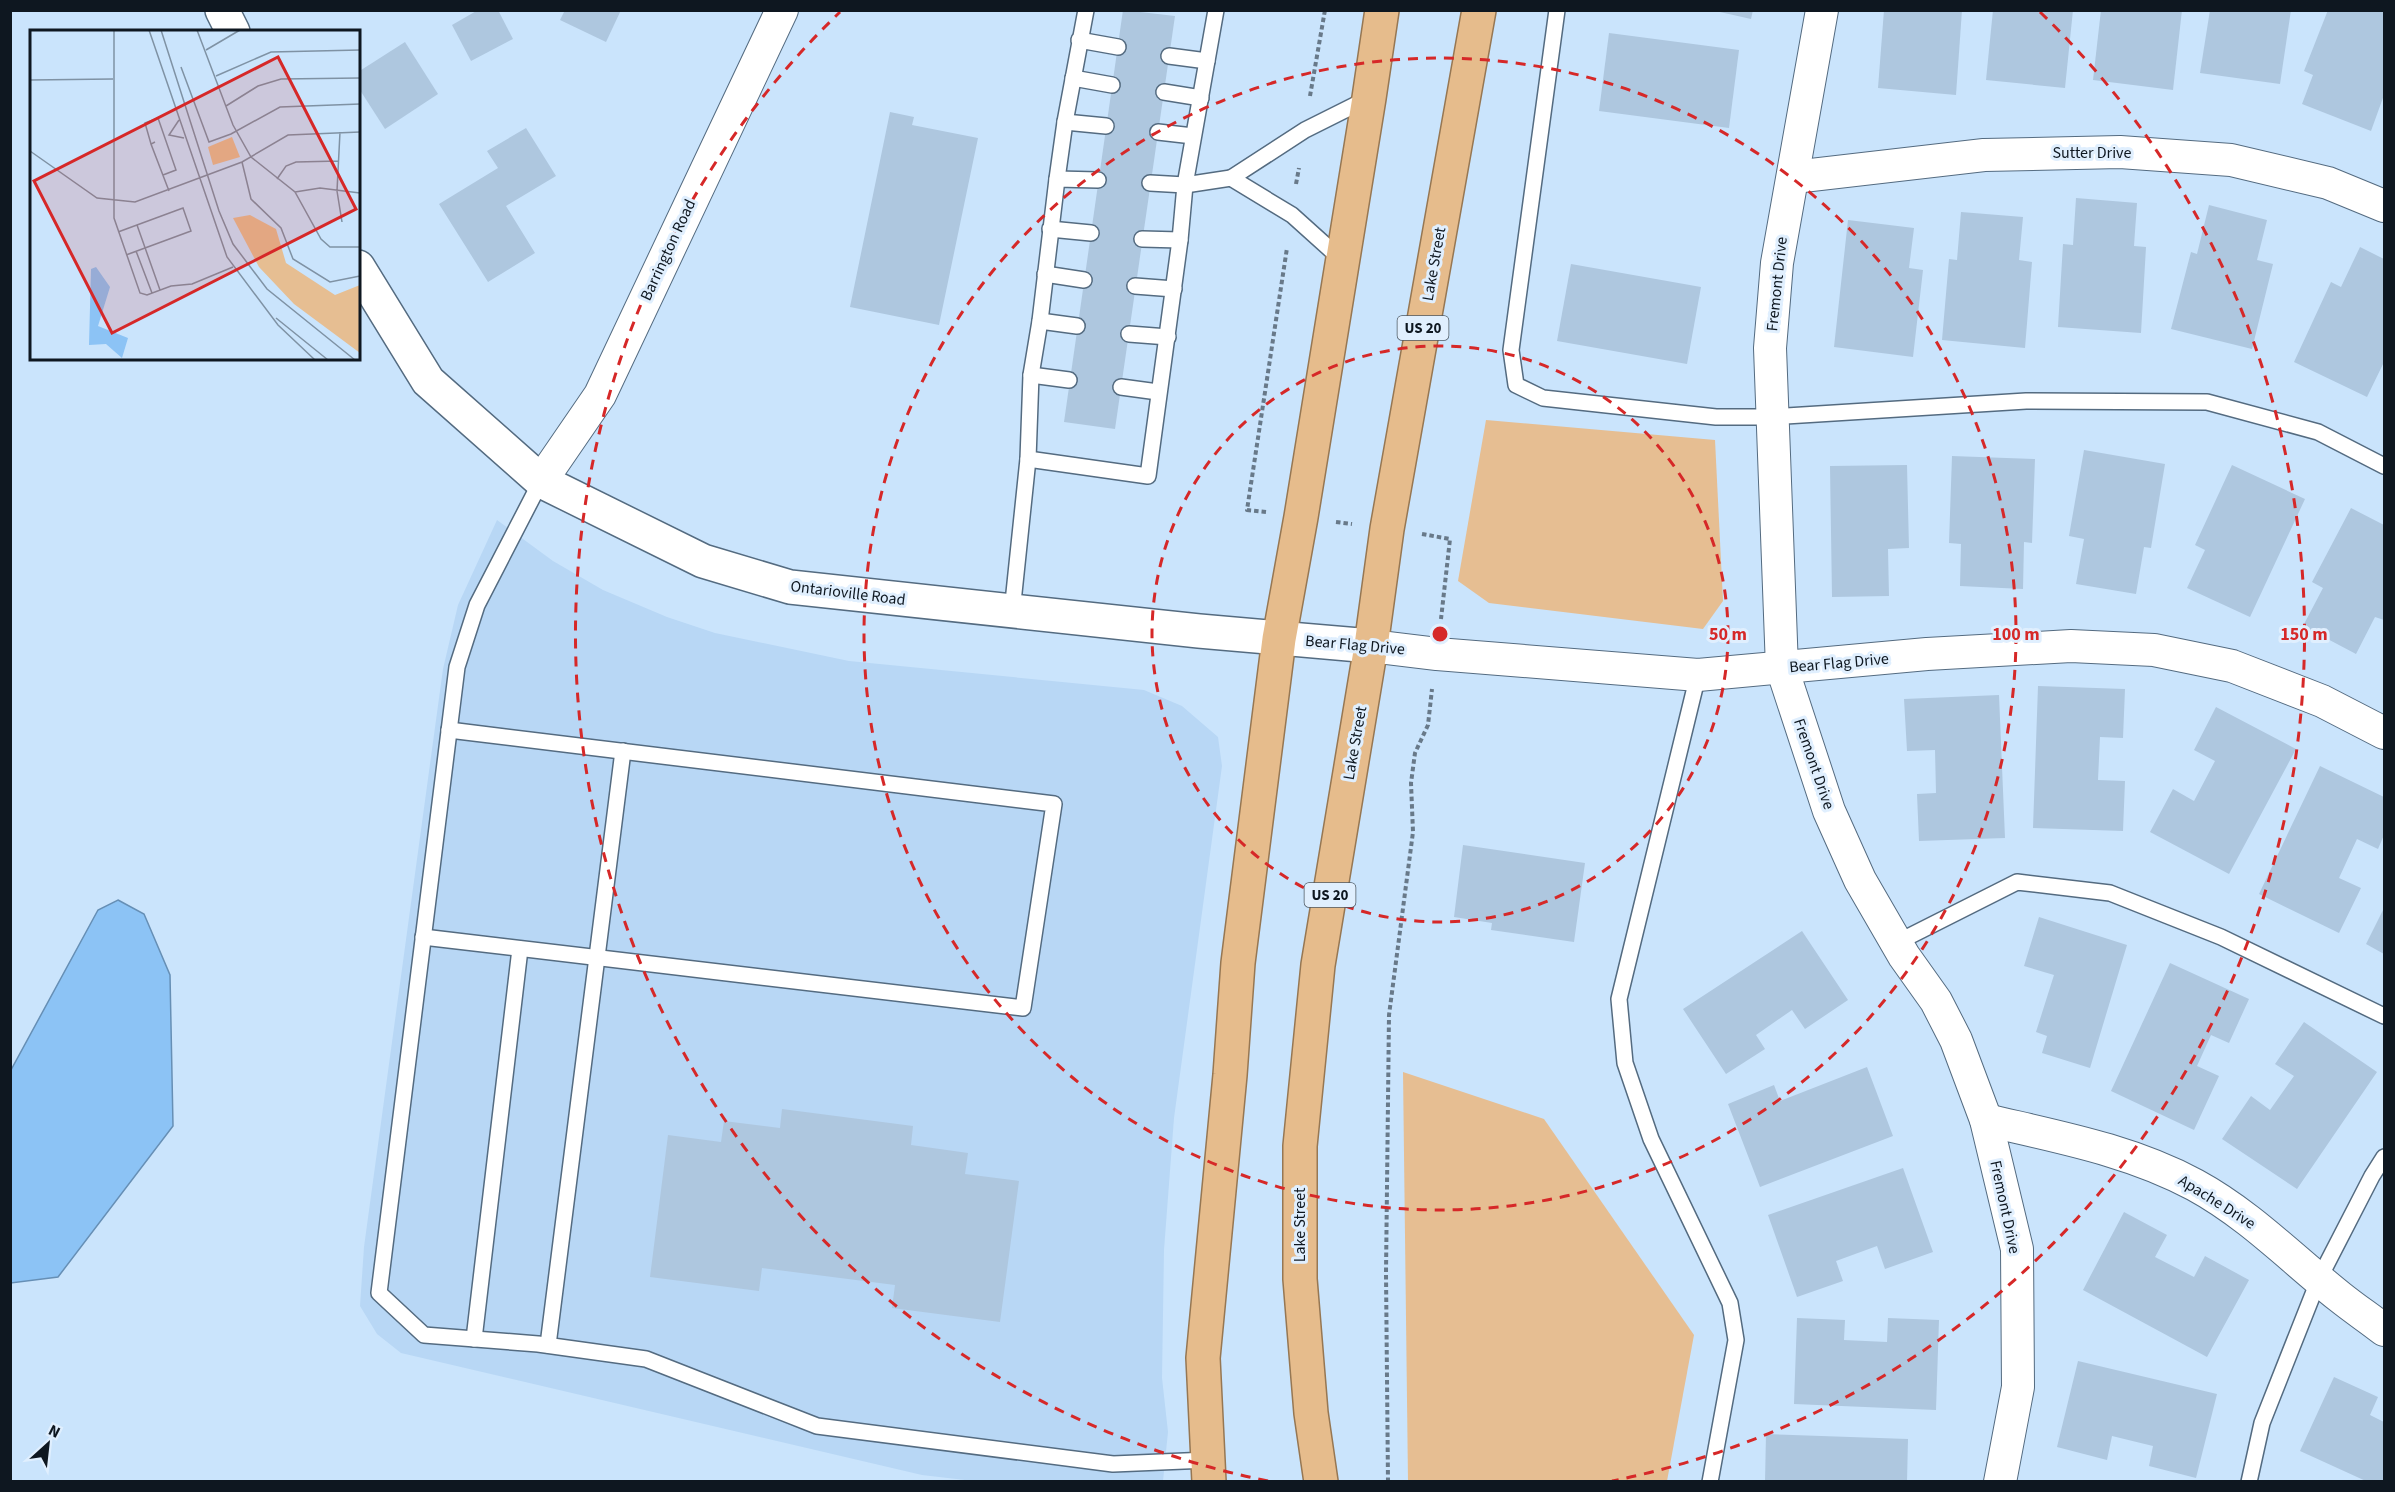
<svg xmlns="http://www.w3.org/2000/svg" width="2395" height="1492" font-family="'Source Sans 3',sans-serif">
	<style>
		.built { fill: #b8d7f5 }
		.green { fill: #e6be92 }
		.water { fill: #8cc3f5; stroke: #668fb5; stroke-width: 1.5 }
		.building { fill: #aec7df }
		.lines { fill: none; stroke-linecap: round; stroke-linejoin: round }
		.service-casing { stroke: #546b80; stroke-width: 18 }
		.minor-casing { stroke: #546b80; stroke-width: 34 }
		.tertiary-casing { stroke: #546b80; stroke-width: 36 }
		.trunk-casing { stroke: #967753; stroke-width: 36 }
		.path { stroke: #687989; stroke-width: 4; stroke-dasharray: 4.5 3; stroke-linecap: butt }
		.service { stroke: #fff; stroke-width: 15 }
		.minor { stroke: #fff; stroke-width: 32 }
		.tertiary { stroke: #fff; stroke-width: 33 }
		.trunk { stroke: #e6bc8c; stroke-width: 33 }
		.ring { fill: none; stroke: #d62828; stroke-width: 3; stroke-dasharray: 10 8 }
		.labels { text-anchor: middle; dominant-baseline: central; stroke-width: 6; stroke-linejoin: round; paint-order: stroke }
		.shield { fill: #e0effe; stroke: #4d5863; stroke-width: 1.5 }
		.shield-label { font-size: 15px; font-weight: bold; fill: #0e1720 }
		.street-label { font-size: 16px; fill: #0e1720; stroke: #e0effe }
		.inset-road { fill: none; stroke: #7f92a4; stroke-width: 1.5 }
		.view { fill: #d62828; fill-opacity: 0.15; stroke: #d62828; stroke-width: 3 }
		.inset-edge { fill: none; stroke: #0e1720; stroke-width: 3 }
		.centre { fill: #d62828; stroke: #e0effe; stroke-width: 3 }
		.ring-label { font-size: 18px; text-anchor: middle; font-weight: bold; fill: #d62828; stroke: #e0effe; stroke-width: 6; stroke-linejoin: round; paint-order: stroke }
	</style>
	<rect width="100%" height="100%" fill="#cae4fc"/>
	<path class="built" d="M 497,520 L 553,561 L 603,590 L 667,617 L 715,633 L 849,661 L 1144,690 L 1182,706 L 1218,737 L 1222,766 L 1174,1118 L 1164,1250 L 1162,1378 L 1168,1432 L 1163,1481 L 982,1482 L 922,1475 L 401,1353 L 377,1334 L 360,1306 L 364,1247 L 443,669 L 458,605 Z"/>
	<g class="green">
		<path d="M 1486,420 L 1715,440 L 1723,601 L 1703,629 L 1489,603 L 1458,581 Z"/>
		<path d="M 1403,1072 L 1544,1119 L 1694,1335 L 1667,1481 L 1408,1481 Z"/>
	</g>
	<path class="water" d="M 118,900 L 144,914 L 170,975 L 173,1126 L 58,1277 L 11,1283 L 11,1070 L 98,910 Z"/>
	<g class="building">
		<path d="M 478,10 L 498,10 L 513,39 L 471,61 L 452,25 Z"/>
		<path d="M 565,10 L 621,10 L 606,42 L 560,20 Z"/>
		<path d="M 1123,10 L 1175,16 L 1115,429 L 1064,422 Z"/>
		<path d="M 1711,10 L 1753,10 L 1751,19 Z"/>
		<path d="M 1884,10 L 1962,10 L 1956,95 L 1878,88 Z"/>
		<path d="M 1993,10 L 2073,10 L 2065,88 L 1986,80 Z"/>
		<path d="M 2101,10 L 2182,10 L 2173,90 L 2093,80 Z"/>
		<path d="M 2210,10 L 2291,10 L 2280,84 L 2200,73 Z"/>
		<path d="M 2328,10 L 2384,10 L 2384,95 L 2371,131 L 2302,104 L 2313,75 L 2304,71 Z"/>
		<path d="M 1609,33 L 1739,50 L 1729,128 L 1599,111 Z"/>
		<path d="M 405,42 L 438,94 L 385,129 L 358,87 L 358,72 Z"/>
		<path d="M 890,112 L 914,117 L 912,125 L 978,138 L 939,325 L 850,307 Z"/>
		<path d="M 526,128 L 556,176 L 506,206 L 535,253 L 488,282 L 439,204 L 498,168 L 487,151 Z"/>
		<path d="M 2076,198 L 2137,203 L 2134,246 L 2146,247 L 2141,333 L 2058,327 L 2063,244 L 2073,245 Z"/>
		<path d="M 2209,205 L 2267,220 L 2257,260 L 2273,264 L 2252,349 L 2171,329 L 2191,252 L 2197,254 Z"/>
		<path d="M 1961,212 L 2023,217 L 2019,260 L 2032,262 L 2025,348 L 1942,340 L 1949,259 L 1957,260 Z"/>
		<path d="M 1848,220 L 1914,228 L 1909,268 L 1923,270 L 1913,357 L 1834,347 Z"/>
		<path d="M 2360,247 L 2384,259 L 2384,362 L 2367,397 L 2294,362 L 2331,282 L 2341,287 Z"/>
		<path d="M 1571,264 L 1701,287 L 1687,364 L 1557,341 Z"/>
		<path d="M 2084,450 L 2165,464 L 2151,548 L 2144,547 L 2136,594 L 2076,584 L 2084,539 L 2069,536 Z"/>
		<path d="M 1952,456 L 2035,459 L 2032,543 L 2024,542 L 2023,589 L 1960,586 L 1961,544 L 1949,543 Z"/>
		<path d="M 1907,465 L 1909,548 L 1888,549 L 1889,596 L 1832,597 L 1830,466 Z"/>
		<path d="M 2232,465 L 2305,499 L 2250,617 L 2187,588 L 2205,550 L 2195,545 Z"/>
		<path d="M 2351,508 L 2384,525 L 2384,620 L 2375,617 L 2356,654 L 2303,626 L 2323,588 L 2312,582 Z"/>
		<path d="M 2038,686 L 2125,689 L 2123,738 L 2100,737 L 2098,780 L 2125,781 L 2123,831 L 2033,828 Z"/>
		<path d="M 1999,695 L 2005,838 L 1919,841 L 1917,794 L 1936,793 L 1935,750 L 1907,751 L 1904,699 Z"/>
		<path d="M 2216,707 L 2296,749 L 2229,874 L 2150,832 L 2173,789 L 2194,801 L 2215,761 L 2194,750 Z"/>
		<path d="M 2320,766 L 2384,797 L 2384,835 L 2378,849 L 2357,839 L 2339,878 L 2361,888 L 2339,933 L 2259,894 Z"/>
		<path d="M 1463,845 L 1585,863 L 1574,942 L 1491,930 L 1492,923 L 1454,917 Z"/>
		<path d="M 2384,908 L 2384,954 L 2366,944 Z"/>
		<path d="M 2039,917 L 2127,945 L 2090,1068 L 2042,1053 L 2047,1036 L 2036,1032 L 2054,975 L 2024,966 Z"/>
		<path d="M 1802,931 L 1848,1000 L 1805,1029 L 1792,1010 L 1756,1035 L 1765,1049 L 1726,1074 L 1683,1009 Z"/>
		<path d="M 2170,963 L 2249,999 L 2229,1043 L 2211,1035 L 2197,1066 L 2219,1076 L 2194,1130 L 2111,1091 Z"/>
		<path d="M 2304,1022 L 2377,1072 L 2297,1189 L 2222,1139 L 2251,1096 L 2270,1110 L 2294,1076 L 2275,1064 Z"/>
		<path d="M 1867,1067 L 1893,1136 L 1760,1187 L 1728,1104 L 1774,1085 L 1780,1101 Z"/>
		<path d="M 782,1109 L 913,1126 L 911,1145 L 968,1153 L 965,1174 L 1019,1181 L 1000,1322 L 892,1308 L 895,1285 L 762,1268 L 759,1291 L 650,1277 L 668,1135 L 721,1142 L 724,1121 L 780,1128 Z"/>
		<path d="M 1903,1168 L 1933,1252 L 1885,1269 L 1877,1246 L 1836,1261 L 1843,1281 L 1797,1297 L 1768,1215 Z"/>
		<path d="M 2124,1212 L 2167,1235 L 2155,1257 L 2194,1277 L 2205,1256 L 2249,1280 L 2207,1357 L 2083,1290 Z"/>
		<path d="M 1797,1318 L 1845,1320 L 1844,1340 L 1887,1342 L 1888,1318 L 1939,1320 L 1936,1410 L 1794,1404 Z"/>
		<path d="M 2078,1361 L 2217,1394 L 2196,1478 L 2149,1466 L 2153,1446 L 2112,1436 L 2107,1460 L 2057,1447 Z"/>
		<path d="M 2334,1377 L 2378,1397 L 2370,1415 L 2384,1422 L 2384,1482 L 2368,1482 L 2300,1451 Z"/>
		<path d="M 1766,1434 L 1908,1439 L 1907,1482 L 1765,1482 Z"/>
	</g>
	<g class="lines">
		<g class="service-casing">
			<g id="service">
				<path d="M 1557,10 L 1511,350 L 1516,385 L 1543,398 L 1716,417 L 1771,417 L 2026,401 L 2207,402 L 2318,432 L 2384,466"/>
				<path d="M 1079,40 L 1118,47"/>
				<path d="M 1169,56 L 1207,61"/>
				<path d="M 1073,78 L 1112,85"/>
				<path d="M 1164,92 L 1201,98"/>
				<path d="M 1065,122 L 1106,126"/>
				<path d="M 1158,132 L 1193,136"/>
				<path d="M 1057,179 L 1065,122 L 1086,10"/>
				<path d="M 1150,183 L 1185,185 L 1231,178"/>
				<path d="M 1050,229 L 1091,233"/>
				<path d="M 1142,239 L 1180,240"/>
				<path d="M 1342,260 L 1292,215 L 1231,178 L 1305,130 L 1369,98"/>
				<path d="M 1045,274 L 1084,280"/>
				<path d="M 1135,286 L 1174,289"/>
				<path d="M 1040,321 L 1077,326"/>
				<path d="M 1129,334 L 1168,337"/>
				<path d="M 1031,375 L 1069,380"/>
				<path d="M 1121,387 L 1158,392"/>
				<path d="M 1028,459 L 1148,476 L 1180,240 L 1185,185 L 1216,10"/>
				<path d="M 541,481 L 477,605 L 457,667 L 379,1293 L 424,1335 L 538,1344 L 646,1359 L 817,1426 L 1113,1464 L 1208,1460"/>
				<path d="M 1012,612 L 1028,459 L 1031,375 L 1040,321 L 1057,179 L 1098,180"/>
				<path d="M 1698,675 L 1619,999 L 1625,1063 L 1651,1139 L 1730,1303 L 1736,1340 L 1710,1482"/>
				<path d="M 423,937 L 1023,1008 L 1054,804 L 449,730"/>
				<path d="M 1896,943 L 2017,882 L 2110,893 L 2221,937 L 2384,1016"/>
				<path d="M 474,1339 L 520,949"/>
				<path d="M 548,1345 L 623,751"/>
				<path d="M 2249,1482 L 2262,1423 L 2319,1279 L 2372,1176 L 2384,1157"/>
			</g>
		</g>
		<g class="minor-casing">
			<g id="minor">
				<path d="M 1822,10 L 1777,263 L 1770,348 L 1782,668 L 1829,811 L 1860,880 L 1904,956 L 1936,1001 L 1956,1040 L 1986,1120 L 2017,1249 L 2018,1387 L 2000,1482"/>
				<path d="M 1794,177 L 1984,155 L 2120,152 L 2231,160 L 2328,183 L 2384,206"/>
				<path d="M 541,481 L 600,395 L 782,10"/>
				<path d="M 1371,646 L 1437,654 L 1698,675 L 1927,654 L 2071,646 L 2154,650 L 2232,666 L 2322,701 L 2384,733"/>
				<path d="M 1986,1120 C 2058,1137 2130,1150 2195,1185 C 2250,1215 2292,1259 2340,1297 C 2355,1309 2370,1319 2384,1330"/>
			</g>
		</g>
		<g class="tertiary-casing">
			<g id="tertiary">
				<path d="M 222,10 L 233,32"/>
				<path d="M 358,267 L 428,381 L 541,481 L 703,561 L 790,587 L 1199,631 L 1371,646"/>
			</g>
		</g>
		<g class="trunk-casing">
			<g id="trunk">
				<path d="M 1209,1482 L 1203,1358 L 1230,1075 L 1238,963 L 1279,639 L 1301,517 L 1369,98 L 1382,10"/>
				<path d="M 1321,1482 L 1311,1413 L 1300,1279 L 1300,1146 L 1318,965 L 1371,646 L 1387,529 L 1479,10"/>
			</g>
		</g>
		<g class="path">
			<path d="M 1310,96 L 1325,10"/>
			<path d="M 1296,184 L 1299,168"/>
			<path d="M 1266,512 L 1247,510 L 1287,248"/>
			<path d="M 1336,522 L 1352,524"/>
			<path d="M 1422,534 L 1450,539 L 1441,619"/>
			<path d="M 1388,1482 L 1386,1273 L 1389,1015 L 1413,832 L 1411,783 L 1415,753 L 1428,725 L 1432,689"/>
		</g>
		<use href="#service" class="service"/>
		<use href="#minor" class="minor"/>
		<use href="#tertiary" class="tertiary"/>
		<use href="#trunk" class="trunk"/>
	</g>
	<g class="ring">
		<circle cx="1440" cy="634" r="288"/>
		<circle cx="1440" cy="634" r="576"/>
		<path d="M1268 1481A864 864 0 0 1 840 12M2040 12A864 864 0 0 1 1612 1481"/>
	</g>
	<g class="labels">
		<g class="shield">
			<rect x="1397.5" y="316" width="51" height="24" rx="4.5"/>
			<rect x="1304.5" y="883" width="51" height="24" rx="4.5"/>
		</g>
		<g class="shield-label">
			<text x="1423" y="328">US 20</text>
			<text x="1330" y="895">US 20</text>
		</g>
		<g class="street-label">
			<text x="2092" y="153">Sutter Drive</text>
			<text transform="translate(668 250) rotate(-65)">Barrington Road</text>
			<text transform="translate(1434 264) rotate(-80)">Lake Street</text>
			<text transform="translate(1777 284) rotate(-84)">Fremont Drive</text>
			<text transform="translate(848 593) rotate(7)">Ontarioville Road</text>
			<text transform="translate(1355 645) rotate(5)">Bear Flag Drive</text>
			<text transform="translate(1839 663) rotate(-5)">Bear Flag Drive</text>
			<text transform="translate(1355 743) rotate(-80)">Lake Street</text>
			<text transform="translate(1814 764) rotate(71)">Fremont Drive</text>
			<text transform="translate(2217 1202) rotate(32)">Apache Drive</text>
			<text transform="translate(2005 1207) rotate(78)">Fremont Drive</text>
			<text transform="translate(1300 1225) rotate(-90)">Lake Street</text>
		</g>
	</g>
	<g transform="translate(30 30)">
		<rect width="330" height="330" fill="#cae4fc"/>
		<path d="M 202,107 L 210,127 L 183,135 L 178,117 ZM 220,185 L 246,199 L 256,233 L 305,265 L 330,255 L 330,323 L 264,274 L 229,237 L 203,188 Z" fill="#e6be92"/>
		<path d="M 66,237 L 80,257 L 68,296 L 98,308 L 92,328 L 76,314 L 59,315 L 61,239 Z" fill="#8cc3f5"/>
		<path class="inset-road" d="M 84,0 L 84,188 L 110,263 L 117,265 L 141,256 L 162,254 L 203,237M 119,0 L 197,227 L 248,295 L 285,330M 131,0 L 189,181 L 203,214 L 237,259 L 325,330M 167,0 L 203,95 L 221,127 L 265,162 L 291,209 L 300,217 L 330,217M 176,20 L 210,0M 151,37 L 179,112 L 201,104 L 250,77 L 330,74M 186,46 L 241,22 L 330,20M 0,50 L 83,49M 196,76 L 228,56 L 251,49 L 330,48M 149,90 L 139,105 L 154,108M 310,102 L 307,161 L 312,192M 125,112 L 121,114 L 139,161M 121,114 L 115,93 L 128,88 L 146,140 L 133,145M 0,121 L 67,168 L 105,172 L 212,132 L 258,105 L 330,102M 212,132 L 221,169 L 251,198 L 263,229 L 300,252 L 330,246M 247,149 L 256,136 L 266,132 L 309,131M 265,162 L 290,158 L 330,163M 107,195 L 130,260M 88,202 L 153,178 L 161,201 L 96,225M 106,221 L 122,263M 246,288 L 298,330"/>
		<path class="view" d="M 248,27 L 326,179 L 82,303 L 4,151 Z"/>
		<rect width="330" height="330" class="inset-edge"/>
	</g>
	<circle cx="1440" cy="634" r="9" class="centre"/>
	<g class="ring-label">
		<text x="1728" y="640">50 m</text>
		<text x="2016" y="640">100 m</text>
		<text x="2304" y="640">150 m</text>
	</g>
	<rect width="2395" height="1492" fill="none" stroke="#0e1720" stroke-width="24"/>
	<g transform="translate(48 1444) rotate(27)" stroke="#e0effe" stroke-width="4.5" paint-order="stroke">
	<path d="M0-4.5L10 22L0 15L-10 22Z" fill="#0e1720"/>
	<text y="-9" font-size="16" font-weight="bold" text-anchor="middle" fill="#0e1720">N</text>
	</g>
</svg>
